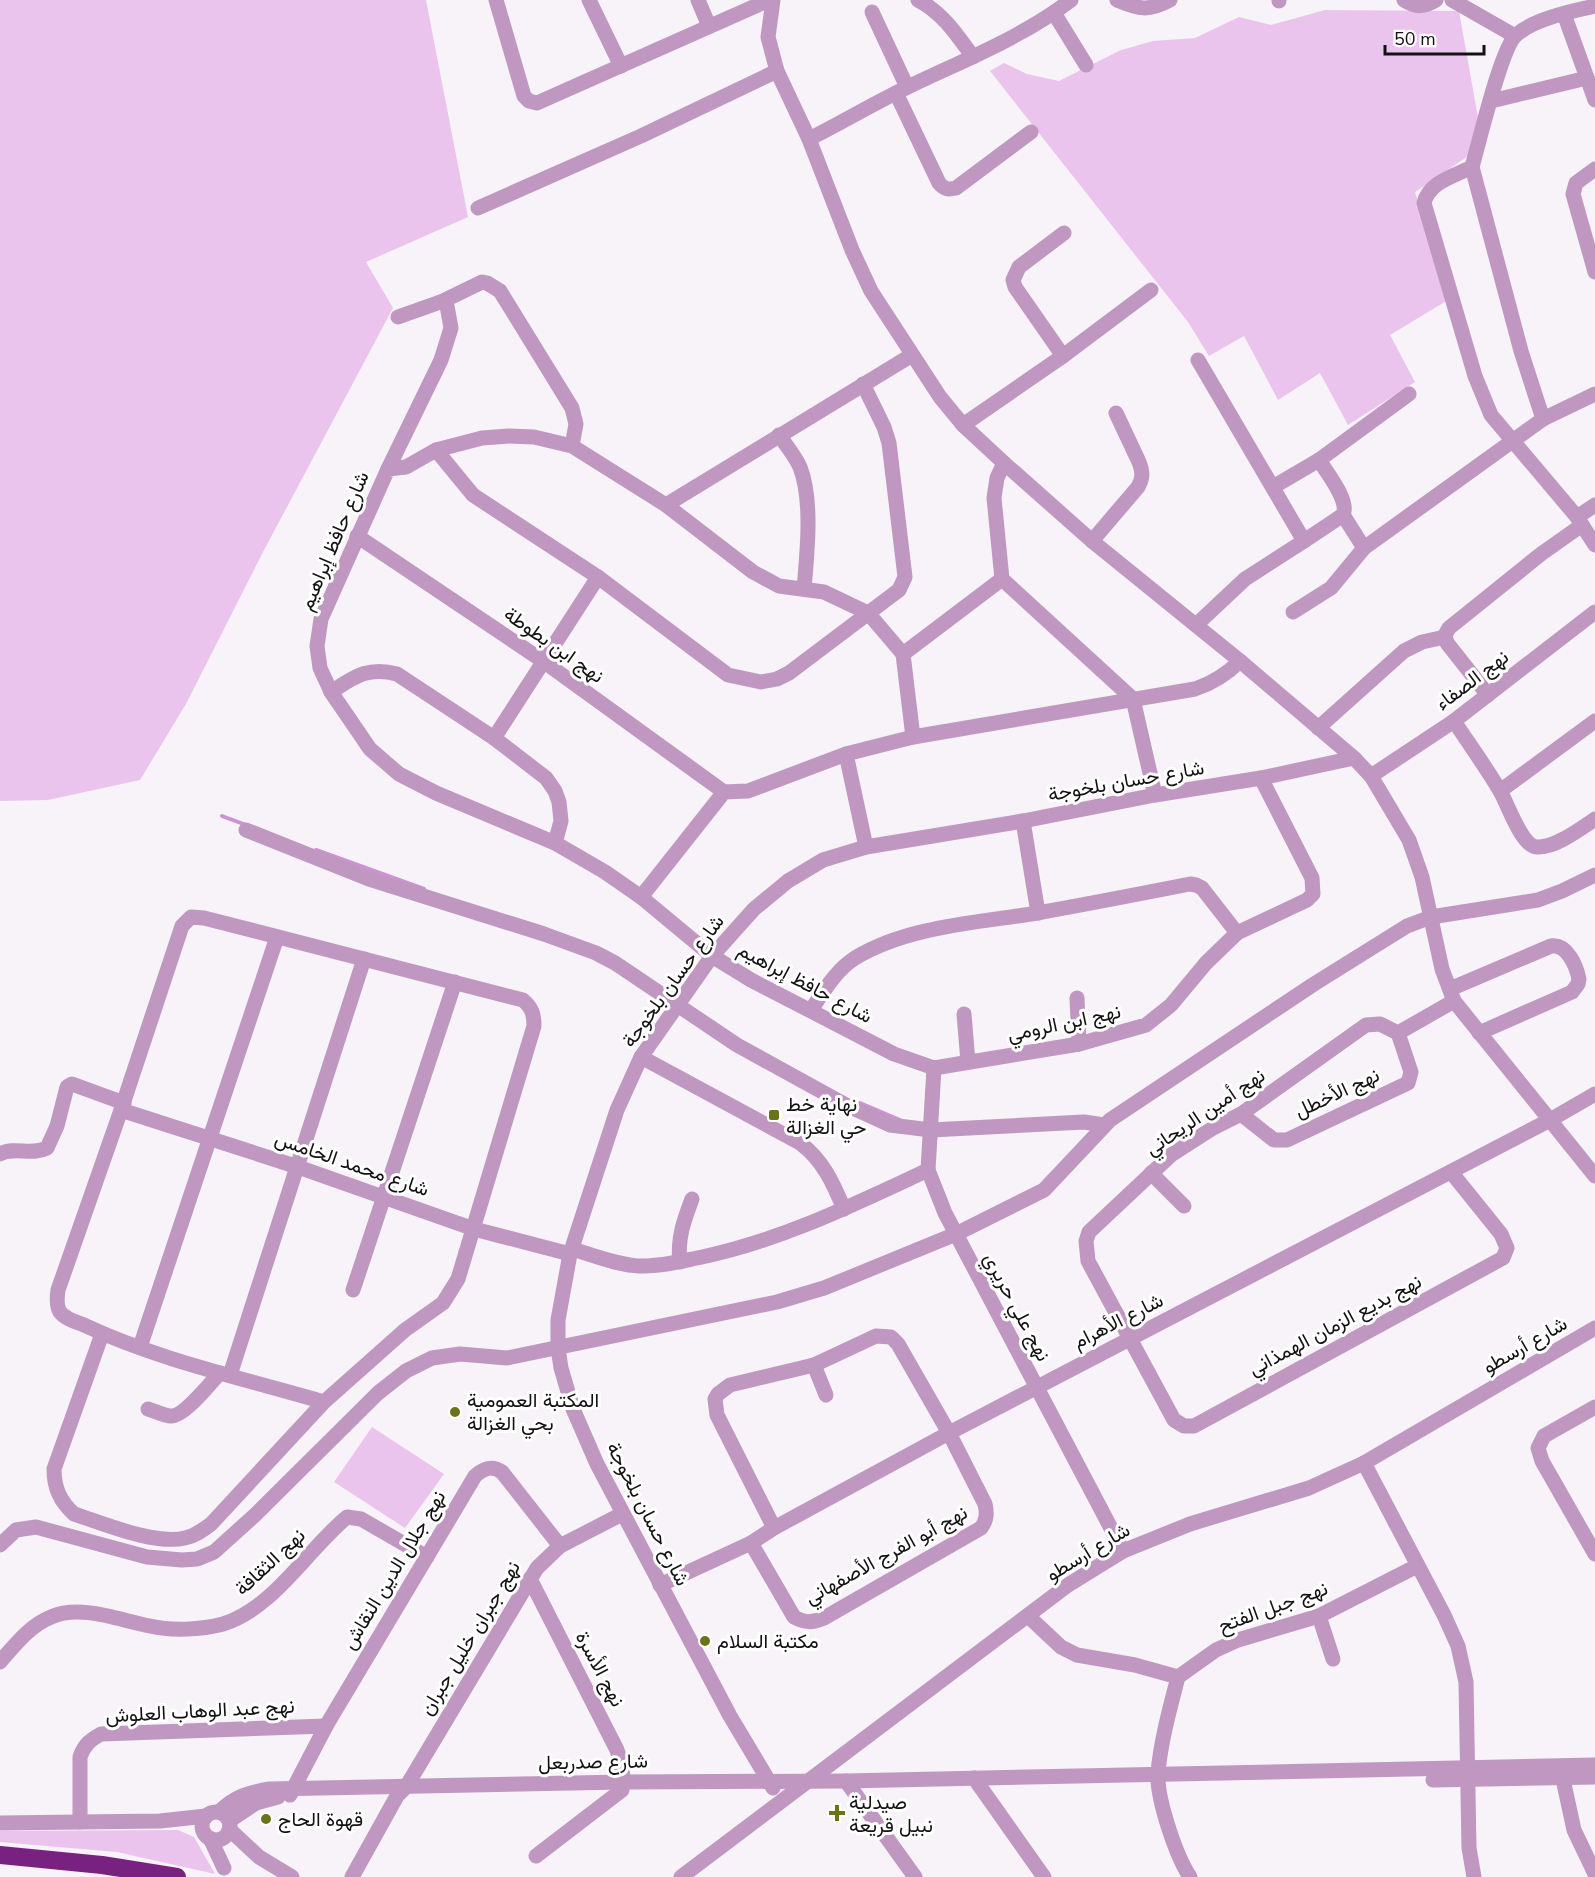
<svg xmlns="http://www.w3.org/2000/svg" width="1595" height="1877" font-family="'Nunito Sans',Vazirmatn,sans-serif">
	<style>
		.green { fill: #ebc4ed }
		.lines { fill: none; stroke-linecap: round; stroke-linejoin: round }
		.stream { stroke: #cd93d0; stroke-width: 4 }
		.minor { stroke: #bf97c1; stroke-width: 15 }
		.highway { stroke: #792180; stroke-width: 18 }
		.poi-dot { fill: #6a721a; stroke: #fff; stroke-width: 2 }
		.labels { text-anchor: middle; dominant-baseline: central; stroke-width: 6; stroke-linejoin: round; paint-order: stroke }
		.street-label { font-size: 20px; fill: #131213; stroke: #fff }
		.poi-label { font-size: 20px; fill: #131213; stroke: #fff; text-anchor: start }
	</style>
	<rect width="100%" height="100%" fill="#f7f3f8"/>
	<g class="green">
		<path d="M 0,0 L 426,0 L 468,217 L 366,262 L 393,308 L 263,552 L 186,704 L 140,780 L 48,800 L 0,801 Z"/>
		<path d="M 1325,10 L 1459,11 L 1483,146 L 1415,192 L 1448,300 L 1390,335 L 1415,382 L 1348,425 L 1320,373 L 1278,400 L 1244,336 L 1209,356 L 1188,322 L 990,71 L 1004,63 L 1027,74 L 1059,81 L 1121,50 L 1153,41 L 1195,38 L 1239,17 L 1271,25 Z"/>
		<path d="M 372,1427 L 444,1474 L 405,1528 L 334,1482 Z"/>
		<path d="M 178,1830 L 194,1837 L 215,1874 L 117,1852 L 0,1842 L 0,1831 Z"/>
	</g>
	<g class="lines">
		<g class="stream">
			<path d="M 222,816 L 246,825"/>
			<path d="M 316,850 L 424,889"/>
			<path d="M 860,1103 L 900,1120"/>
		</g>
		<g class="minor">
			<path d="M 496,0 L 524,96 L 529,101 L 537,103 L 769,0"/>
			<path d="M 589,0 L 621,66"/>
			<path d="M 698,0 L 709,26"/>
			<path d="M 773,0 L 768,37 L 777,71 L 809,139 L 852,250 L 871,291 L 940,397 L 963,425 L 1004,463 L 1092,541 L 1240,661 L 1354,758 L 1371,776 L 1409,840 L 1422,877 L 1442,969 L 1454,1001 L 1595,1176"/>
			<path d="M 918,0 C 943,13 957,35 973,57"/>
			<path d="M 1117,0 C 1139,9 1148,12 1170,0"/>
			<path d="M 1279,0 L 1279,1"/>
			<path d="M 1404,0 C 1416,8 1425,7 1436,0"/>
			<path d="M 1452,0 L 1515,36"/>
			<path d="M 1595,6 C 1572,11 1534,19 1516,35 C 1501,48 1479,143 1472,167 C 1454,176 1429,182 1424,203 L 1475,376 L 1491,415 L 1577,517 L 1595,545"/>
			<path d="M 872,12 L 907,87"/>
			<path d="M 1054,13 L 1086,65"/>
			<path d="M 1564,14 L 1595,100"/>
			<path d="M 896,93 L 939,183 C 944,189 948,190 956,188 L 1031,132"/>
			<path d="M 1491,101 L 1587,78"/>
			<path d="M 809,139 C 843,122 876,102 910,86 C 964,60 1023,37 1071,0"/>
			<path d="M 1472,167 L 1521,351 L 1543,419"/>
			<path d="M 1595,169 L 1576,183 L 1573,194 L 1595,272"/>
			<path d="M 478,208 L 641,136 L 777,71"/>
			<path d="M 398,317 L 443,301 L 482,282 L 487,283 L 500,291 L 572,408 L 576,424 L 572,446"/>
			<path d="M 1063,356 L 1015,287 L 1013,280 L 1019,267 L 1064,233"/>
			<path d="M 963,425 L 1063,356 L 1151,290"/>
			<path d="M 779,435 C 786,445 795,456 800,467 C 813,501 807,553 804,589"/>
			<path d="M 436,450 L 473,495 L 598,577 L 728,675 L 761,682 L 777,679 L 789,673 L 899,590 L 905,577 L 889,443 L 884,427 L 863,384"/>
			<path d="M 1004,463 L 997,478 L 994,498 L 1002,579 L 1133,699 L 1155,795"/>
			<path d="M 388,469 L 441,360 L 451,328 L 447,306 L 443,301"/>
			<path d="M 1273,487 L 1319,460 L 1409,394"/>
			<path d="M 666,505 L 912,355"/>
			<path d="M 1343,515 L 1364,548 L 1543,419 L 1595,394"/>
			<path d="M 1577,517 L 1595,505"/>
			<path d="M 357,536 L 543,661 L 724,792"/>
			<path d="M 1092,541 L 1138,487 C 1143,478 1143,472 1139,462 L 1116,413"/>
			<path d="M 1304,541 L 1343,515 C 1350,501 1327,473 1319,460"/>
			<path d="M 1293,612 L 1331,588 L 1364,548"/>
			<path d="M 1196,625 L 1245,579 L 1304,541 L 1198,360"/>
			<path d="M 903,654 L 1002,579"/>
			<path d="M 331,692 C 354,677 368,666 397,674 L 494,738 L 546,778 L 555,791 L 559,802 L 561,821 L 555,843"/>
			<path d="M 1488,695 L 1447,643 L 1445,635 L 1449,628 L 1541,554 L 1582,525"/>
			<path d="M 1454,721 C 1469,744 1486,767 1500,791 C 1508,804 1521,846 1537,847 C 1555,848 1580,829 1595,819"/>
			<path d="M 1318,728 L 1404,651 L 1422,642 L 1445,637"/>
			<path d="M 913,737 L 903,654 L 868,613 L 824,592 L 779,586 L 753,572 L 666,505 L 572,446 L 534,437 L 509,436 L 482,438 L 436,450 L 406,467 L 388,469 L 321,619 L 317,646 L 320,668 L 331,692 L 370,749 L 399,774 L 436,793 L 555,843 L 605,872 L 641,897 L 712,956 L 751,980 L 894,1054 L 934,1068 L 1079,1044 L 1146,1025 L 1171,1005 L 1206,963 L 1237,933 L 1307,900 L 1313,894 L 1312,878 L 1261,778"/>
			<path d="M 494,738 L 598,577"/>
			<path d="M 846,754 L 866,847"/>
			<path d="M 1371,776 L 1454,721 L 1595,612"/>
			<path d="M 1500,791 L 1595,721"/>
			<path d="M 1023,821 L 1038,913"/>
			<path d="M 246,830 L 369,879 L 544,934 L 596,953 L 615,963 L 737,1045 L 846,1105 L 890,1125 L 931,1130 L 1084,1122 L 1104,1125"/>
			<path d="M 641,897 L 724,792 L 748,791 L 846,754 L 913,737 L 1195,689 C 1213,683 1226,675 1240,661"/>
			<path d="M 1450,989 L 1551,946 C 1567,944 1576,965 1579,979 L 1578,984 L 1572,992 L 1479,1033"/>
			<path d="M 1077,998 L 1079,1044"/>
			<path d="M 811,1010 C 824,991 835,971 855,958 C 908,926 977,923 1037,913 C 1088,904 1139,894 1190,884 L 1196,885 L 1202,888 L 1237,933"/>
			<path d="M 964,1014 L 968,1062"/>
			<path d="M 641,1057 L 800,1143 C 823,1160 833,1183 844,1209"/>
			<path d="M 934,1068 L 928,1170 L 945,1213 L 1123,1551"/>
			<path d="M 121,1110 L 298,1167 L 474,1229 L 570,1254"/>
			<path d="M 1241,1114 L 1274,1140 L 1287,1140 L 1408,1083 L 1411,1072 L 1398,1033"/>
			<path d="M 0,1154 C 15,1146 31,1156 47,1148 L 57,1126 L 67,1087 L 72,1084 L 124,1103"/>
			<path d="M 1451,1172 L 1501,1234 L 1507,1248 L 1503,1258 L 1194,1426 L 1184,1426 L 1174,1420 L 1088,1261 L 1086,1241 L 1089,1232 L 1171,1155 L 1213,1128 L 1241,1114 L 1366,1025 L 1380,1024 L 1398,1033 L 1454,1001"/>
			<path d="M 1151,1173 L 1184,1206"/>
			<path d="M 572,1249 C 593,1255 617,1265 639,1266 C 660,1267 682,1261 702,1257 C 782,1240 855,1204 928,1170"/>
			<path d="M 680,1262 C 677,1239 684,1220 692,1199"/>
			<path d="M 353,1290 L 455,982"/>
			<path d="M 102,1334 L 54,1469 C 54,1488 60,1501 74,1514 C 105,1524 154,1545 185,1538 C 195,1536 203,1530 211,1524 L 324,1402 L 405,1330 L 443,1303 L 458,1279 L 534,1026 C 534,1014 532,1008 523,1000 L 204,918 L 191,917 L 182,926 L 121,1110 L 58,1290 C 57,1297 56,1306 60,1312 C 65,1319 77,1322 84,1325 C 158,1360 246,1379 324,1402"/>
			<path d="M 140,1347 L 277,937"/>
			<path d="M 814,1365 L 826,1395"/>
			<path d="M 230,1375 L 364,959"/>
			<path d="M 1595,1407 L 1544,1436 L 1538,1448 L 1542,1461 L 1595,1554"/>
			<path d="M 148,1409 C 155,1411 164,1416 171,1416 C 184,1417 210,1383 220,1373"/>
			<path d="M 1364,1463 L 1444,1615 L 1458,1646 L 1466,1682 L 1469,1848 L 1474,1877"/>
			<path d="M 751,1543 L 794,1617 C 805,1623 812,1623 824,1618 L 981,1528 C 987,1520 987,1513 985,1504 L 949,1433 L 898,1344 L 891,1337 L 876,1336 L 814,1365 L 730,1385 L 718,1394 L 715,1399 L 717,1415 L 774,1528"/>
			<path d="M 0,1545 L 16,1530 L 36,1527 L 147,1557 L 182,1560 L 197,1559 L 214,1552 L 255,1515 L 378,1393 L 406,1371 L 432,1358 L 460,1354 L 507,1358 L 777,1302 L 824,1288 L 956,1234 L 1044,1190 L 1110,1120 L 1314,984 L 1407,926 L 1431,917 L 1538,900 L 1562,891 L 1595,875"/>
			<path d="M 530,1579 L 617,1750 C 622,1763 624,1776 622,1790 L 536,1856"/>
			<path d="M 660,1585 L 751,1543 L 774,1528 L 949,1433 L 1550,1120 L 1595,1094"/>
			<path d="M 1028,1616 L 1061,1647 L 1077,1655 L 1135,1665 L 1178,1677"/>
			<path d="M 1319,1616 L 1333,1659"/>
			<path d="M 0,1662 C 15,1645 29,1626 51,1617 C 81,1604 119,1620 150,1626 C 171,1631 201,1630 223,1624 C 274,1608 307,1550 347,1517 L 361,1519 L 427,1557"/>
			<path d="M 1561,1770 L 1574,1830 L 1595,1874"/>
			<path d="M 974,1778 L 1044,1877"/>
			<path d="M 1433,1780 L 1595,1777"/>
			<path d="M 846,1781 L 915,1877"/>
			<path d="M 773,1788 L 730,1716 L 597,1464 L 573,1409 L 561,1368 L 558,1348 L 558,1320 L 570,1254 L 617,1110 L 641,1057 L 712,956 L 754,909 L 788,881 L 823,860 L 866,847 L 1023,821 L 1155,795 L 1261,778 L 1354,758"/>
			<path d="M 290,1795 L 326,1726 L 475,1476 C 484,1468 492,1465 502,1472 L 560,1546"/>
			<path d="M 219,1812 C 234,1797 249,1792 270,1789 L 623,1782 L 846,1781 L 1595,1765"/>
			<circle cx="216" cy="1826" r="14"/>
			<path d="M 229,1821 L 256,1803 L 278,1797"/>
			<path d="M 80,1822 L 80,1757 C 84,1745 90,1740 101,1734 L 326,1726"/>
			<path d="M 0,1823 L 160,1821 L 206,1816"/>
			<path d="M 229,1829 L 259,1857 L 292,1877"/>
			<path d="M 210,1838 L 224,1868"/>
			<path d="M 352,1877 L 397,1796 L 406,1787 L 537,1568 L 560,1546 L 622,1514"/>
			<path d="M 681,1877 L 1068,1585 L 1123,1551 L 1190,1524 L 1309,1488 L 1364,1463 L 1595,1328"/>
			<path d="M 1190,1877 C 1176,1856 1156,1797 1158,1772 C 1161,1740 1170,1708 1178,1677 L 1216,1650 L 1238,1640 L 1319,1616 L 1417,1566"/>
		</g>
		<path class="highway" d="M 0,1855 L 102,1865 L 177,1877"/>
	</g>
	<g class="poi-dot">
		<rect x="768" y="1109" width="12" height="12" rx="3"/>
		<circle cx="455" cy="1412" r="6"/>
		<circle cx="705" cy="1641" r="6"/>
		<path d="M834 1804h6v6h6v6h-6v6h-6v-6h-6v-6h6z"/>
		<circle cx="266" cy="1819" r="6"/>
	</g>
	<g class="labels">
		<g class="street-label">
			<text transform="translate(334 541) rotate(-67)">شارع حافظ إبراهيم</text>
			<text transform="translate(554 645) rotate(35)">نهج ابن بطوطة</text>
			<text transform="translate(1472 680) rotate(-37)">نهج الصفاء</text>
			<text transform="translate(1126 781) rotate(-10)">شارع حسان بلخوجة</text>
			<text transform="translate(673 981) rotate(-54)">شارع حسان بلخوجة</text>
			<text transform="translate(805 983) rotate(28)">شارع حافظ إبراهيم</text>
			<text transform="translate(1064 1023) rotate(-12)">نهج ابن الرومي</text>
			<text transform="translate(1337 1093) rotate(-25)">نهج الأخطل</text>
			<text transform="translate(1205 1112) rotate(-34)">نهج أمين الريحاني</text>
			<text transform="translate(352 1164) rotate(19)">شارع محمد الخامس</text>
			<text transform="translate(1017 1307) rotate(62)">نهج علي حريري</text>
			<text transform="translate(1118 1321) rotate(-27)">شارع الأهرام</text>
			<text transform="translate(1335 1325) rotate(-28)">نهج بديع الزمان الهمذاني</text>
			<text transform="translate(1525 1345) rotate(-30)">شارع أرسطو</text>
			<text transform="translate(648 1514) rotate(63)">شارع حسان بلخوجة</text>
			<text transform="translate(1088 1552) rotate(-31)">شارع أرسطو</text>
			<text transform="translate(886 1555) rotate(-29)">نهج أبو الفرج الأصفهاني</text>
			<text transform="translate(270 1562) rotate(-43)">نهج الثقافة</text>
			<text transform="translate(394 1570) rotate(-59)">نهج جلال الدين النقاش</text>
			<text transform="translate(1273 1607) rotate(-20)">نهج جبل الفتح</text>
			<text transform="translate(470 1638) rotate(-59)">نهج جبران خليل جبران</text>
			<text transform="translate(600 1669) rotate(62)">نهج الأسرة</text>
			<text transform="translate(200 1711) rotate(-3)">نهج عبد الوهاب العلوش</text>
			<text transform="translate(593 1762) rotate(-1)">شارع صدربعل</text>
		</g>
		<g class="poi-label">
			<text x="786" y="1104">نهاية خط<tspan x="786" dy="23">حي الغزالة</tspan></text>
			<text x="467" y="1400">المكتبة العمومية<tspan x="467" dy="23">بحي الغزالة</tspan></text>
			<text x="717" y="1641">مكتبة السلام</text>
			<text x="849" y="1802">صيدلية<tspan x="849" dy="23">نبيل قريعة</tspan></text>
			<text x="278" y="1819">قهوة الحاج</text>
		</g>
	</g>
	<path d="M1385 45v9h99v-9" fill="none" stroke="#131213" stroke-width="3"/>
	<text x="1394" y="45" font-size="18" fill="#131213" stroke="#ffffff" stroke-width="4.5" paint-order="stroke">50 m</text>
</svg>
